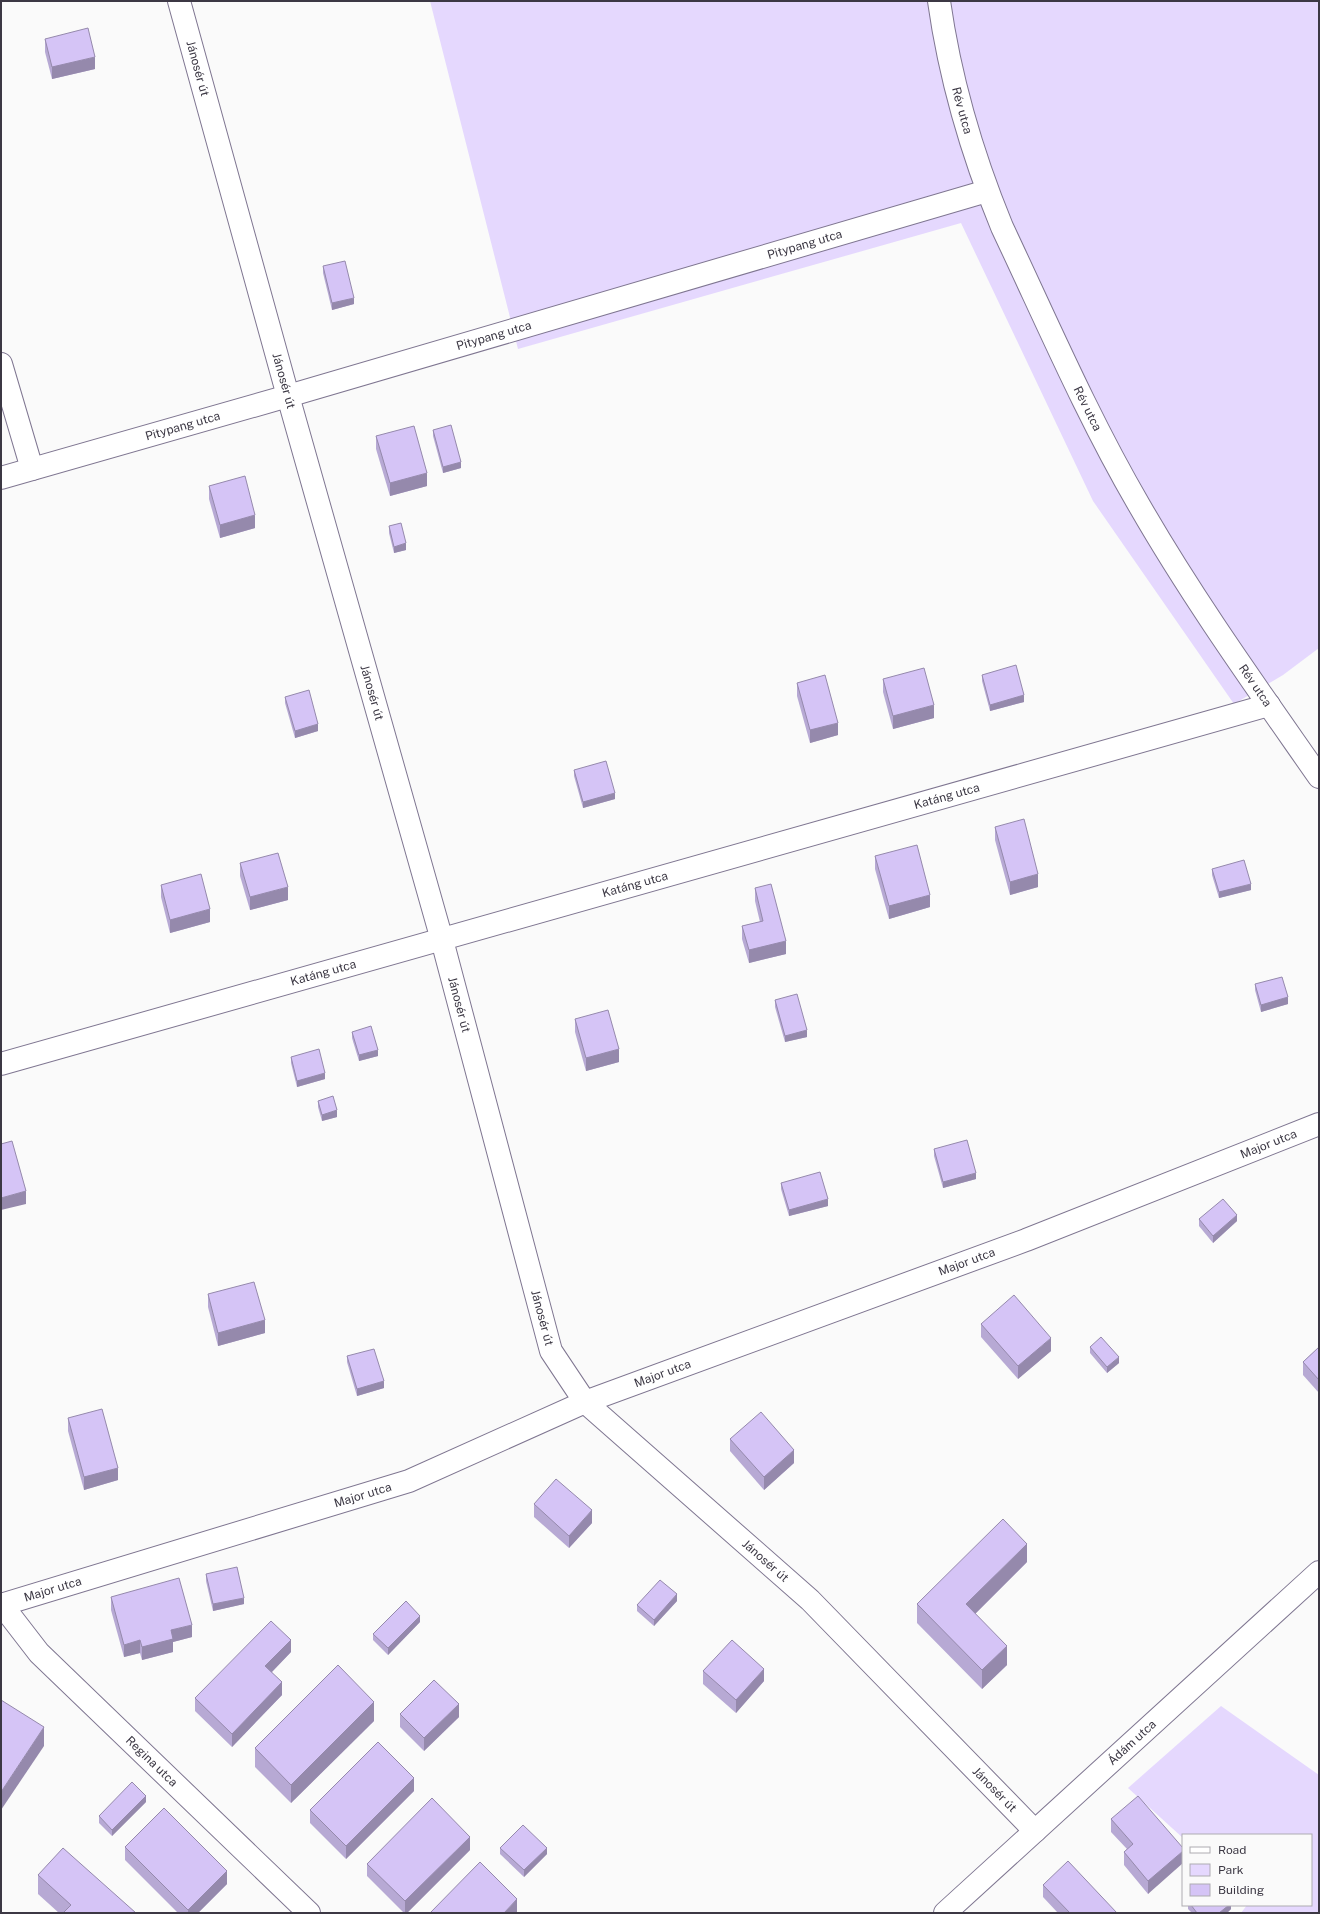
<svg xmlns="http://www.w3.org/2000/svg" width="1320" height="1914" font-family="'Public Sans',sans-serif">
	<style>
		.green { fill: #e5d8fe }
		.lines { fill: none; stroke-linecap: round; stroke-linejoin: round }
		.street-casing { stroke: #7f7691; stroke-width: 24 }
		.street { stroke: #fff; stroke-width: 22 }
		.wall { fill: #b7a9d4 }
		.shaded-wall { fill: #9589ac }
		.building { fill: #d5c4f6; stroke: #9589ac }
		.labels { text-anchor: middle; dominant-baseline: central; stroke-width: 3.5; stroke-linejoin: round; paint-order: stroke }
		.street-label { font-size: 12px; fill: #3c3844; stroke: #fafafa }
	</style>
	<rect width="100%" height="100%" fill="#fafafa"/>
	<g class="green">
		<path d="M 430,1 L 1319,1 L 1319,648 L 1283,675 L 1234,704 L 1093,501 L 961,223 L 518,349 Z"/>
		<path d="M 1221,1706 L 1319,1775 L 1319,1913 L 1241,1913 L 1247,1905 L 1311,1905 L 1311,1835 L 1183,1835 L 1183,1838 L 1128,1788 Z"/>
	</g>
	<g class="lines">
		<g class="street-casing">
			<g id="street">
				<path id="s1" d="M 179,1 L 288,396 L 442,940 L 551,1351 L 585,1402 L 810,1600 L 1035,1831"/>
				<path id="s2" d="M 939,1 C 950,79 972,154 1002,227 C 1046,320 1087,416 1139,505 C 1193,599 1257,688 1319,777"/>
				<path d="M 1,364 L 32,469"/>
				<path id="s3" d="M 1,478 L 288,396 L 987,191"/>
				<path id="s4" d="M 1,1064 L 1269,705"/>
				<path id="s5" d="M 1,1605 L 409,1481 L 585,1402 L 1026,1240 L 1319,1124"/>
				<path id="s6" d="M 2,1605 L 39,1653 L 309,1913"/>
				<path id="s7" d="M 945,1913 L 1319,1572"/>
			</g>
		</g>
		<use href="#street" class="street"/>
	</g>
	<g class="wall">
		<path d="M 45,39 L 95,69 L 52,79 L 45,52 Z"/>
		<path d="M 323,266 L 354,304 L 332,310 L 323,273 Z"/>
		<path d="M 433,430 L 461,468 L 443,473 L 433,436 Z"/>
		<path d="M 376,436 L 427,486 L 390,496 L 376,449 Z"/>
		<path d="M 209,486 L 255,528 L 220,538 L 209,499 Z"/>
		<path d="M 389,526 L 406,550 L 394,553 L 389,533 Z"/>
		<path d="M 982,675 L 1024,702 L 990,711 L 982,681 Z"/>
		<path d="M 883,679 L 934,718 L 893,729 L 883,692 Z"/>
		<path d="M 797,683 L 838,735 L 810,743 L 797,696 Z"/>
		<path d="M 285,697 L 318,731 L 295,738 L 285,703 Z"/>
		<path d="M 574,770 L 615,799 L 583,808 L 574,776 Z"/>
		<path d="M 995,827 L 1038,887 L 1010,895 L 995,840 Z"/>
		<path d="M 875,856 L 930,907 L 889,919 L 875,869 Z"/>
		<path d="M 240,863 L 288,900 L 250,910 L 240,876 Z"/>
		<path d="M 1212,869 L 1251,890 L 1219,898 L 1212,875 Z"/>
		<path d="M 161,885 L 210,922 L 170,933 L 161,897 Z"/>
		<path d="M 755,888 L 786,954 L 749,963 L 742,939 L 742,926 L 760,922 L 755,901 Z"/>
		<path d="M 1255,984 L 1288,1004 L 1261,1012 L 1255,990 Z"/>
		<path d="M 775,1000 L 807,1037 L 785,1042 L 775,1007 Z"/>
		<path d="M 575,1019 L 619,1062 L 586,1071 L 575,1032 Z"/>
		<path d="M 352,1032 L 378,1056 L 359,1061 L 352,1038 Z"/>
		<path d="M 291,1057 L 325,1079 L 297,1087 L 291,1063 Z"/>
		<path d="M 318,1101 L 337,1117 L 322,1121 L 318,1107 Z"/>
		<path d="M 934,1149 L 976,1179 L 943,1188 L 934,1156 Z"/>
		<path d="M 781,1183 L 828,1206 L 789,1216 L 781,1189 Z"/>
		<path d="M 1199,1219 L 1237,1221 L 1213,1243 L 1199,1226 Z"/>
		<path d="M 208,1294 L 265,1333 L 218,1346 L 208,1307 Z"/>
		<path d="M 981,1324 L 1051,1351 L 1018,1379 L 981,1337 Z"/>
		<path d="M 1090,1347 L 1119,1363 L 1107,1373 L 1090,1353 Z"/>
		<path d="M 1319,1347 L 1319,1393 L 1303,1375 L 1303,1362 Z"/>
		<path d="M 347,1356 L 384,1388 L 357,1396 L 347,1362 Z"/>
		<path d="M 68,1418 L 118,1480 L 84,1490 L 68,1431 Z"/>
		<path d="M 730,1439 L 794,1463 L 764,1490 L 730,1451 Z"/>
		<path d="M 534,1504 L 592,1523 L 569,1548 L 534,1517 Z"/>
		<path d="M 1027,1562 L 975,1614 L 1007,1665 L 982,1689 L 917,1623 L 917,1604 Z"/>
		<path d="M 206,1574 L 244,1604 L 213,1611 L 206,1581 Z"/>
		<path d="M 111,1597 L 192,1637 L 173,1642 L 173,1652 L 142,1660 L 140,1653 L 124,1657 L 111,1610 Z"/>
		<path d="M 677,1601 L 654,1626 L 637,1611 L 637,1605 Z"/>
		<path d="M 420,1622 L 388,1655 L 373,1640 L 373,1634 Z"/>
		<path d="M 291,1652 L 272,1672 L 282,1695 L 232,1747 L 195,1711 L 195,1698 Z"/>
		<path d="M 703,1671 L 764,1681 L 736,1713 L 703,1684 Z"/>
		<path d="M 400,1714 L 459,1717 L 424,1751 L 400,1727 Z"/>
		<path d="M 374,1721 L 291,1803 L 255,1767 L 255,1748 Z"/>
		<path d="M 414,1791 L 346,1859 L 310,1823 L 310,1810 Z"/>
		<path d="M 146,1802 L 112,1836 L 99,1823 L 99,1816 Z"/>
		<path d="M 1111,1819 L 1183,1848 L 1148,1894 L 1124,1865 L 1124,1852 L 1127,1849 L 1111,1832 Z"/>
		<path d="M 125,1847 L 227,1884 L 198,1913 L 178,1913 L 125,1860 Z"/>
		<path d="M 500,1848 L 547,1854 L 524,1877 L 500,1854 Z"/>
		<path d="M 470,1850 L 407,1913 L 404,1913 L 367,1876 L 367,1864 Z"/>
		<path d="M 38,1875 L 136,1913 L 59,1913 L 38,1894 Z"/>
		<path d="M 1043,1885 L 1117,1913 L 1058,1913 L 1043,1897 Z"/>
		<path d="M 1188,1905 L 1231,1905 L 1231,1909 L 1227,1913 L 1192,1913 L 1188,1909 Z"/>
	</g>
	<g class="shaded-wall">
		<path d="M 95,57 L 95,69 L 52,79 L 52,67 Z"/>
		<path d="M 354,298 L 354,304 L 332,310 L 332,303 Z"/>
		<path d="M 461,462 L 461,468 L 443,473 L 443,467 Z"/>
		<path d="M 427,473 L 427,486 L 390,496 L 390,483 Z"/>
		<path d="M 255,515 L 255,528 L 220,538 L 220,525 Z"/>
		<path d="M 406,543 L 406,550 L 394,553 L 394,547 Z"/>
		<path d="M 1024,695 L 1024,702 L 990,711 L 990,705 Z"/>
		<path d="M 934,705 L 934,718 L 893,729 L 893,716 Z"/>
		<path d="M 838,723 L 838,735 L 810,743 L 810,730 Z"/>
		<path d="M 318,724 L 318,731 L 295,738 L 295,731 Z"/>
		<path d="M 615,793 L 615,799 L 583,808 L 583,802 Z"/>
		<path d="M 1038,874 L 1038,887 L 1010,895 L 1010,882 Z"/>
		<path d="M 1251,884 L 1251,890 L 1219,898 L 1219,892 Z"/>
		<path d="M 288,887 L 288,900 L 250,910 L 250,897 Z"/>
		<path d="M 930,895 L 930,907 L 889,919 L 889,906 Z"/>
		<path d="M 210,909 L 210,922 L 170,933 L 170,920 Z"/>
		<path d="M 786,941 L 786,954 L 749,963 L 749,950 Z"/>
		<path d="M 1288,997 L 1288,1004 L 1261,1012 L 1261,1005 Z"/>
		<path d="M 807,1030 L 807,1037 L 785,1042 L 785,1036 Z"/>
		<path d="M 619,1049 L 619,1062 L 586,1071 L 586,1058 Z"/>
		<path d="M 378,1050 L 378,1056 L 359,1061 L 359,1055 Z"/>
		<path d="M 325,1073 L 325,1079 L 297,1087 L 297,1081 Z"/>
		<path d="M 337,1110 L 337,1117 L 322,1121 L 322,1115 Z"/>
		<path d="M 976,1173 L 976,1179 L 943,1188 L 943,1182 Z"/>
		<path d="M 26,1191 L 26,1204 L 1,1210 L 1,1198 Z"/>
		<path d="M 828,1199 L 828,1206 L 789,1216 L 789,1210 Z"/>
		<path d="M 1237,1215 L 1237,1221 L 1213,1243 L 1213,1236 Z"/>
		<path d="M 265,1320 L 265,1333 L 218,1346 L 218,1333 Z"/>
		<path d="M 1051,1338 L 1051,1351 L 1018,1379 L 1018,1366 Z"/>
		<path d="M 1119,1357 L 1119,1363 L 1107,1373 L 1107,1367 Z"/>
		<path d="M 384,1381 L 384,1388 L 357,1396 L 357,1389 Z"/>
		<path d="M 794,1450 L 794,1463 L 764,1490 L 764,1477 Z"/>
		<path d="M 118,1468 L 118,1480 L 84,1490 L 84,1477 Z"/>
		<path d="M 592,1510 L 592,1523 L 569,1548 L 569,1536 Z"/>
		<path d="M 1027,1544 L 1027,1562 L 966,1623 L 966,1604 Z"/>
		<path d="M 677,1594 L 677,1601 L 654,1626 L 654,1620 Z"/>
		<path d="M 244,1598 L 244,1604 L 213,1611 L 213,1604 Z"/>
		<path d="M 420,1616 L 420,1622 L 388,1655 L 388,1648 Z"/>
		<path d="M 192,1625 L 192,1637 L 173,1642 L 173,1652 L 142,1660 L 142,1647 L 171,1630 Z"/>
		<path d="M 140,1640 L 140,1653 L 124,1657 L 124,1645 Z"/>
		<path d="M 291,1640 L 291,1652 L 265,1679 L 265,1666 Z"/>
		<path d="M 1007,1646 L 1007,1665 L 982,1689 L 982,1670 Z"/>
		<path d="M 764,1669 L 764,1681 L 736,1713 L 736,1700 Z"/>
		<path d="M 282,1682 L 282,1695 L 232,1747 L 232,1734 Z"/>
		<path d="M 374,1702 L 374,1721 L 291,1803 L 291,1785 Z"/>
		<path d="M 459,1704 L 459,1717 L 424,1751 L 424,1738 Z"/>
		<path d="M 44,1727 L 44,1746 L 1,1810 L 1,1792 Z"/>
		<path d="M 414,1778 L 414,1791 L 346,1859 L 346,1846 Z"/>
		<path d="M 146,1796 L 146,1802 L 112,1836 L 112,1830 Z"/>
		<path d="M 470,1837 L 470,1850 L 407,1913 L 405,1913 L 405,1901 Z"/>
		<path d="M 547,1848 L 547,1854 L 524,1877 L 524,1870 Z"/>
		<path d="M 1183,1851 L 1183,1863 L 1148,1894 L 1148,1881 Z"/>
		<path d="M 227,1871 L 227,1884 L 198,1913 L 188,1913 L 188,1910 Z"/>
		<path d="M 517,1899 L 517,1912 L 516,1913 L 504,1913 Z"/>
		<path d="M 1229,1905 L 1231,1905 L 1231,1909 L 1227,1913 L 1219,1913 Z"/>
	</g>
	<g class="building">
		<path d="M 88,28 L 95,57 L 52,67 L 45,39 Z"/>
		<path d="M 345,261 L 354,298 L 332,303 L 323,266 Z"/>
		<path d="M 451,425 L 461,462 L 443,467 L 433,430 Z"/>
		<path d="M 414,426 L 427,473 L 390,483 L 376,436 Z"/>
		<path d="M 245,476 L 255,515 L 220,525 L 209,486 Z"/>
		<path d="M 401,523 L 406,543 L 394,547 L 389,526 Z"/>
		<path d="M 1016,665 L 1024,695 L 990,705 L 982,675 Z"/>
		<path d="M 924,668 L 934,705 L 893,716 L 883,679 Z"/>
		<path d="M 825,675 L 838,723 L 810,730 L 797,683 Z"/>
		<path d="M 309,690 L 318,724 L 295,731 L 285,697 Z"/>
		<path d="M 606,761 L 615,793 L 583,802 L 574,770 Z"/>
		<path d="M 1024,819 L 1038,874 L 1010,882 L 995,827 Z"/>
		<path d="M 917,845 L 930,895 L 889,906 L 875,856 Z"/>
		<path d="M 278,853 L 288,887 L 250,897 L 240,863 Z"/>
		<path d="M 1244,860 L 1251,884 L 1219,892 L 1212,869 Z"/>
		<path d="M 201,874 L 210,909 L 170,920 L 161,885 Z"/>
		<path d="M 771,884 L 786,941 L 749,950 L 742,926 L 763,921 L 755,888 Z"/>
		<path d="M 1282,977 L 1288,997 L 1261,1005 L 1255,984 Z"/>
		<path d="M 797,994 L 807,1030 L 785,1036 L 775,1000 Z"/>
		<path d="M 608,1010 L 619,1049 L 586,1058 L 575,1019 Z"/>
		<path d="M 371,1026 L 378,1050 L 359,1055 L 352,1032 Z"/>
		<path d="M 319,1049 L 325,1073 L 297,1081 L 291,1057 Z"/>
		<path d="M 333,1096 L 337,1110 L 322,1115 L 318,1101 Z"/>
		<path d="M 967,1140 L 976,1173 L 943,1182 L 934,1149 Z"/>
		<path d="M 12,1141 L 26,1191 L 1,1198 L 1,1144 Z"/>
		<path d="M 820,1172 L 828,1199 L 789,1210 L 781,1183 Z"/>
		<path d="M 1223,1199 L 1237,1215 L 1213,1236 L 1199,1219 Z"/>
		<path d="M 254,1282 L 265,1320 L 218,1333 L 208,1294 Z"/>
		<path d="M 1014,1295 L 1051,1338 L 1018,1366 L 981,1324 Z"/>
		<path d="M 1101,1337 L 1119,1357 L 1107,1367 L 1090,1347 Z"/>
		<path d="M 1319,1347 L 1319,1380 L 1303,1362 Z"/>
		<path d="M 374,1349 L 384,1381 L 357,1389 L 347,1356 Z"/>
		<path d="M 102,1409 L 118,1468 L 84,1477 L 68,1418 Z"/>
		<path d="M 761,1412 L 794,1450 L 764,1477 L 730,1439 Z"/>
		<path d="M 556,1479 L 592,1510 L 569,1536 L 534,1504 Z"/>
		<path d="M 1003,1519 L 1027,1544 L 966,1604 L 1007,1646 L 982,1670 L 917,1604 Z"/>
		<path d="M 237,1567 L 244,1598 L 213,1604 L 206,1574 Z"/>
		<path d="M 179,1578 L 192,1625 L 171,1630 L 173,1639 L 142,1647 L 140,1640 L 124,1645 L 111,1597 Z"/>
		<path d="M 660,1580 L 677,1594 L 654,1620 L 637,1605 Z"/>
		<path d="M 406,1601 L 420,1616 L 388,1648 L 373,1634 Z"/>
		<path d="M 271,1621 L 291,1640 L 265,1666 L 282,1682 L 232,1734 L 195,1698 Z"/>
		<path d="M 732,1640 L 764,1669 L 736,1700 L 703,1671 Z"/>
		<path d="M 338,1665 L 374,1702 L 291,1785 L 255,1748 Z"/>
		<path d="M 434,1680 L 459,1704 L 424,1738 L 400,1714 Z"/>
		<path d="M 1,1700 L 44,1727 L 1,1792 Z"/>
		<path d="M 378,1742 L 414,1778 L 346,1846 L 310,1810 Z"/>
		<path d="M 132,1782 L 146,1796 L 112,1830 L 99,1816 Z"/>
		<path d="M 1138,1796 L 1183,1848 L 1183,1851 L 1148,1881 L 1124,1852 L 1133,1844 L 1111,1819 Z"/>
		<path d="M 432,1798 L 470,1837 L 405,1901 L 367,1864 Z"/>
		<path d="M 164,1808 L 227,1871 L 188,1910 L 125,1847 Z"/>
		<path d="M 523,1825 L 547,1848 L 524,1870 L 500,1848 Z"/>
		<path d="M 63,1848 L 136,1913 L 63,1913 L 71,1905 L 38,1875 Z"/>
		<path d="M 1068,1861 L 1117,1913 L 1070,1913 L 1043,1885 Z"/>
		<path d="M 480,1862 L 517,1899 L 504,1913 L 430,1913 Z"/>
		<path d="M 1191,1905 L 1229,1905 L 1219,1913 L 1197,1913 Z"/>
	</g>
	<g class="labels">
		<g class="street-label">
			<text stroke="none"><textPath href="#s1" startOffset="70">Jánosér út</textPath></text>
			<text stroke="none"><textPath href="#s2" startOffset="112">Rév utca</textPath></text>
			<text stroke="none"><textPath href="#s3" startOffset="837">Pitypang utca</textPath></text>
			<text stroke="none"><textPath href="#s3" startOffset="513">Pitypang utca</textPath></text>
			<text stroke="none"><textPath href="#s1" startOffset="394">Jánosér út</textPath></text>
			<text stroke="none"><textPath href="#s2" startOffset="436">Rév utca</textPath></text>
			<text stroke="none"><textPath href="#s3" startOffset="189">Pitypang utca</textPath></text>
			<text stroke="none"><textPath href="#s2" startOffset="760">Rév utca</textPath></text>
			<text stroke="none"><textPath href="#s1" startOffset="718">Jánosér út</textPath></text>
			<text stroke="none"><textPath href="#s4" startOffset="983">Katáng utca</textPath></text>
			<text stroke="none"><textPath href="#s4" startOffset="659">Katáng utca</textPath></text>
			<text stroke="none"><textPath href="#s4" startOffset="335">Katáng utca</textPath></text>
			<text stroke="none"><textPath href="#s1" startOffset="1042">Jánosér út</textPath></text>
			<text stroke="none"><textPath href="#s5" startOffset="1350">Major utca</textPath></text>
			<text stroke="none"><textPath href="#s5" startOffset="1026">Major utca</textPath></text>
			<text stroke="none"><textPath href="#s1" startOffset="1366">Jánosér út</textPath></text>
			<text stroke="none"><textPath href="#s5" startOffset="702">Major utca</textPath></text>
			<text stroke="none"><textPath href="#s5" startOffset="378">Major utca</textPath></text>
			<text stroke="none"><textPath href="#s1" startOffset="1702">Jánosér út</textPath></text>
			<text stroke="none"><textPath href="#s5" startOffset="54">Major utca</textPath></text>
			<text stroke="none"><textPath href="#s7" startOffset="253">Ádám utca</textPath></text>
			<text stroke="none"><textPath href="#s6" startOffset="217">Regina utca</textPath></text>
			<text stroke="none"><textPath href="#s1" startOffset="2026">Jánosér út</textPath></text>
		</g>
	</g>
	<rect width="1320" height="1914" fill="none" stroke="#3c3844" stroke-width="4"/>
	<rect x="1182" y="1834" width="130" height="72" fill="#fafafa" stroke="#aeacb1"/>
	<rect x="1190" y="1847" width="20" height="6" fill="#ffffff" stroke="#aeacb1"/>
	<text x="1218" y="1854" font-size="12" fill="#3c3844">Road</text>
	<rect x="1190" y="1864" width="20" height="12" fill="#e5d8fe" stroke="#aeacb1"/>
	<text x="1218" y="1874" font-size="12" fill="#3c3844">Park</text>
	<rect x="1190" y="1884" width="20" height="12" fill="#d5c4f6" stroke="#aeacb1"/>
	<text x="1218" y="1894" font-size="12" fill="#3c3844">Building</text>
</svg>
